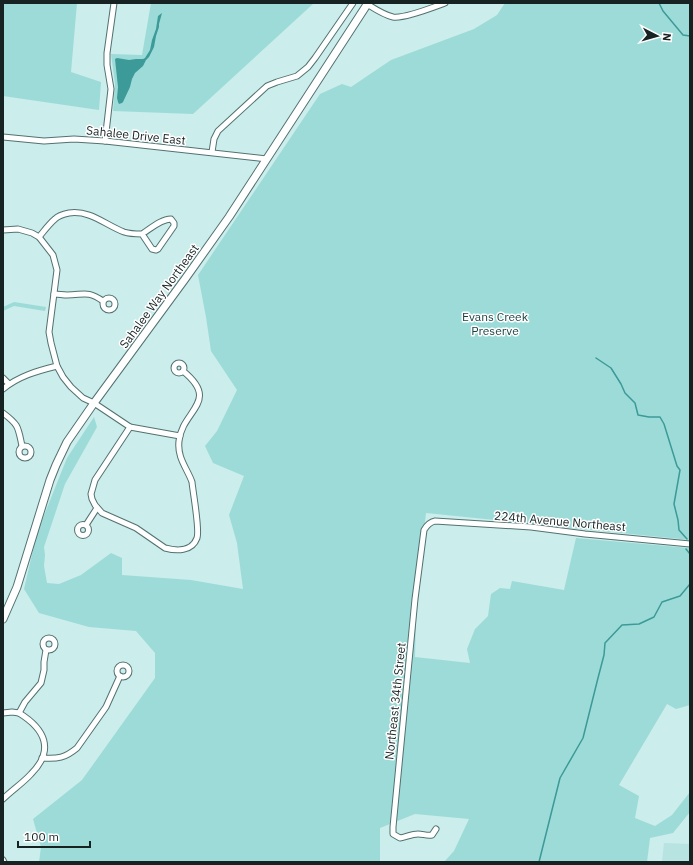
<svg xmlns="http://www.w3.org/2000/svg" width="693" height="865" font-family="'IBM Plex Sans',sans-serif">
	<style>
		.built { fill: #b7e3e1 }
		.green { fill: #9ddbd8 }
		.water { fill: #3c9a98 }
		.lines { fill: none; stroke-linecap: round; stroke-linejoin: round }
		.stream { stroke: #3c9a98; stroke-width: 1.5 }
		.minor-casing { stroke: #537170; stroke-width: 7 }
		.secondary-casing { stroke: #537170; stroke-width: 9 }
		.minor { stroke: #fff; stroke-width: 5 }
		.secondary { stroke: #fff; stroke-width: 7 }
		.labels { text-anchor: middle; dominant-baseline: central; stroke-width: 3; stroke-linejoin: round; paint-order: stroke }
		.street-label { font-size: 12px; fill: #172323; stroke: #fff }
		.park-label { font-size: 12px; fill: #123e3d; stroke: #fff }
	</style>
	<rect width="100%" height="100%" fill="#cbedeb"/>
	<path class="built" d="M 664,843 L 690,844 L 690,862 L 662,862 Z"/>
	<g class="green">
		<path d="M 3,3 L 77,3 L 71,72 L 101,82 L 99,110 L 3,96 Z"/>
		<path d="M 151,3 L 314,3 L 193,114 L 113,111 L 115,84 L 111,54 L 142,55 Z"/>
		<path d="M 505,3 L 690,3 L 690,540 L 426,513 L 414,618 L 416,618 L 415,657 L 470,663 L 467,649 L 475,629 L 488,616 L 491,594 L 500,588 L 510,589 L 512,581 L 564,590 L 576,538 L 690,548 L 690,705 L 676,709 L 667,704 L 619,785 L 639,796 L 635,818 L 655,826 L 672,815 L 690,792 L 690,812 L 673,833 L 650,838 L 647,862 L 444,862 L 454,851 L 469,819 L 415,814 L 380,828 L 380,862 L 39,862 L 41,847 L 33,819 L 82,780 L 155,678 L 155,653 L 136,631 L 89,627 L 39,613 L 24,589 L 37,533 L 67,458 L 94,417 L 97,427 L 65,484 L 44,547 L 45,555 L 44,566 L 47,583 L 59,584 L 81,575 L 111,553 L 122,558 L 122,575 L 191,580 L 243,589 L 237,543 L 229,515 L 244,476 L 213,463 L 205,446 L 217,431 L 237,390 L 211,351 L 206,317 L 198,275 L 320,94 L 342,84 L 351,87 L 391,60 L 474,29 L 497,15 Z"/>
		<path d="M 14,302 L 46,307 L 45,311 L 14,306 L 3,311 L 3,307 Z"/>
	</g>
	<path class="water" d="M 162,13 L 159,24 L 159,27 L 156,36 L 154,47 L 149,57 L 146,60 L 143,66 L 135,73 L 132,79 L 130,87 L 123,102 L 122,103 L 119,104 L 118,102 L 117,98 L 118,87 L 115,59 L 117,58 L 129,60 L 136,59 L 143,59 L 145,58 L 150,50 L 152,40 L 156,29 L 158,16 Z"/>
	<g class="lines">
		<g class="stream">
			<path d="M 659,3 L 663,11 L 683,35 L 690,36"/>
			<path d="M 596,358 L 611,368 L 621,384 L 625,393 L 635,403 L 638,415 L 649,417 L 660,417 L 664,424 L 677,466 L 680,470 L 674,504 L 678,520 L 679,530 L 687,539"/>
			<path d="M 686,549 L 690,554"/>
			<path d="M 539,862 L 560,778 L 583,738 L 598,678 L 604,655 L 605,643 L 622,625 L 639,624 L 654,617 L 662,602 L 680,596 L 690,584"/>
		</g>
		<g class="minor-casing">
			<g id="minor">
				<path d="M 367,4 C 375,9 384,15 393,17 C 404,19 434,7 445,3"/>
				<path d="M 3,137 L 44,141 L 74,139 L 105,141 L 267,159"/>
				<path d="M 105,141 L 111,89 L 107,65 L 107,53 L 114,3"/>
				<path d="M 212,152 L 214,139 L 218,131 L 267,86 L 277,82 L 297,76 L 308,67 L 315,58 L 353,3"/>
				<path d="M 3,230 L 18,229 L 32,233 L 39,237 L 53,255 L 57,270 L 49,332 L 51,343 L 57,366 L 63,377 L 71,387 L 83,398 L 94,403 L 130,427 L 180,436"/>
				<path d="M 39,237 C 44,231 49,224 55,219 C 59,215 64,214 69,213 C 91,210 105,225 124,232 C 130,234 136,234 142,234 L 152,249 L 156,250 L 158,249 L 174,226 L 174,223 L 171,219 C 161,219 150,229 142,234"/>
				<path d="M 54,294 C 58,294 63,295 67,295 C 84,295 87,290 103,301"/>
				<circle cx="109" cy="304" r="6"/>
				<circle cx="179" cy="368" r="5"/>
				<path d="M 3,378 L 9,384"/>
				<path d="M 3,389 C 19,376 37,371 57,366"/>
				<path d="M 3,413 C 19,425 18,427 22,446"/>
				<path d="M 130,427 L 95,480 L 91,494 L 92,499 L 95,505 L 102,513 L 136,528 L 165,548 C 176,551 192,552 197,538 C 200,530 193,493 192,482 C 187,468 177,458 179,441 C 182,410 221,402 183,371"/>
				<circle cx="25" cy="452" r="6"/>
				<circle cx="83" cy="530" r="5.5"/>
				<path d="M 86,525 L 97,508"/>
				<circle cx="49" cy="644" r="6"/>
				<circle cx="123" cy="671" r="6"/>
				<path d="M 3,713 L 12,712 L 19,713 L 25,702 L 41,683 L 44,670 L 44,662 L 46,650"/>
				<path d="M 42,758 C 58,759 65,758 77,748 L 106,707 L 120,676"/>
				<path d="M 3,799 C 12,790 23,783 31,774 C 55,750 45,729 19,713"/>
				<path d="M 436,829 L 432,835 C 427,836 423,834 418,834 C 412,834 406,837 400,838 L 393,834 L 393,827 L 415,599 L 424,530 C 427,525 430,522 435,521 L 531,527 L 585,534 L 690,544"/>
				<path d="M 3,860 L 4,862"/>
			</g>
		</g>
		<g class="secondary-casing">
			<path id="secondary" d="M 3,619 L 17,587 L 50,480 L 56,465 L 67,442 L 94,403 L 185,279 L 229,217 L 368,3"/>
		</g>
		<use href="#minor" class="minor"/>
		<use href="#secondary" class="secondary"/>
	</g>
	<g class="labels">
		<g class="street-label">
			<text transform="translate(136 135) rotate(6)">Sahalee Drive East</text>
			<text transform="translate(159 296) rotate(-54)">Sahalee Way Northeast</text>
			<text transform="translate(560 521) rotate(5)">224th Avenue Northeast</text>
			<text transform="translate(395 701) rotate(-84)">Northeast 34th Street</text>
		</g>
		<g class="park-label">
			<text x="495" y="316">Evans Creek<tspan x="495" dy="14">Preserve</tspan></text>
		</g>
	</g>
	<rect width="693" height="865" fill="none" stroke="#172323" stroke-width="8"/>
	<g transform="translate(657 36) rotate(96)" stroke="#ffffff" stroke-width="3" paint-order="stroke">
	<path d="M0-3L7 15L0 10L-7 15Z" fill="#172323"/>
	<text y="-6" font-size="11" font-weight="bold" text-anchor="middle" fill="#172323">N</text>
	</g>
	<path d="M18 841v6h72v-6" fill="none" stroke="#172323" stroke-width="2"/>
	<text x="24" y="841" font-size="12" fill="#172323" stroke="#ffffff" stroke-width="3" paint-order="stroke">100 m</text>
</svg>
